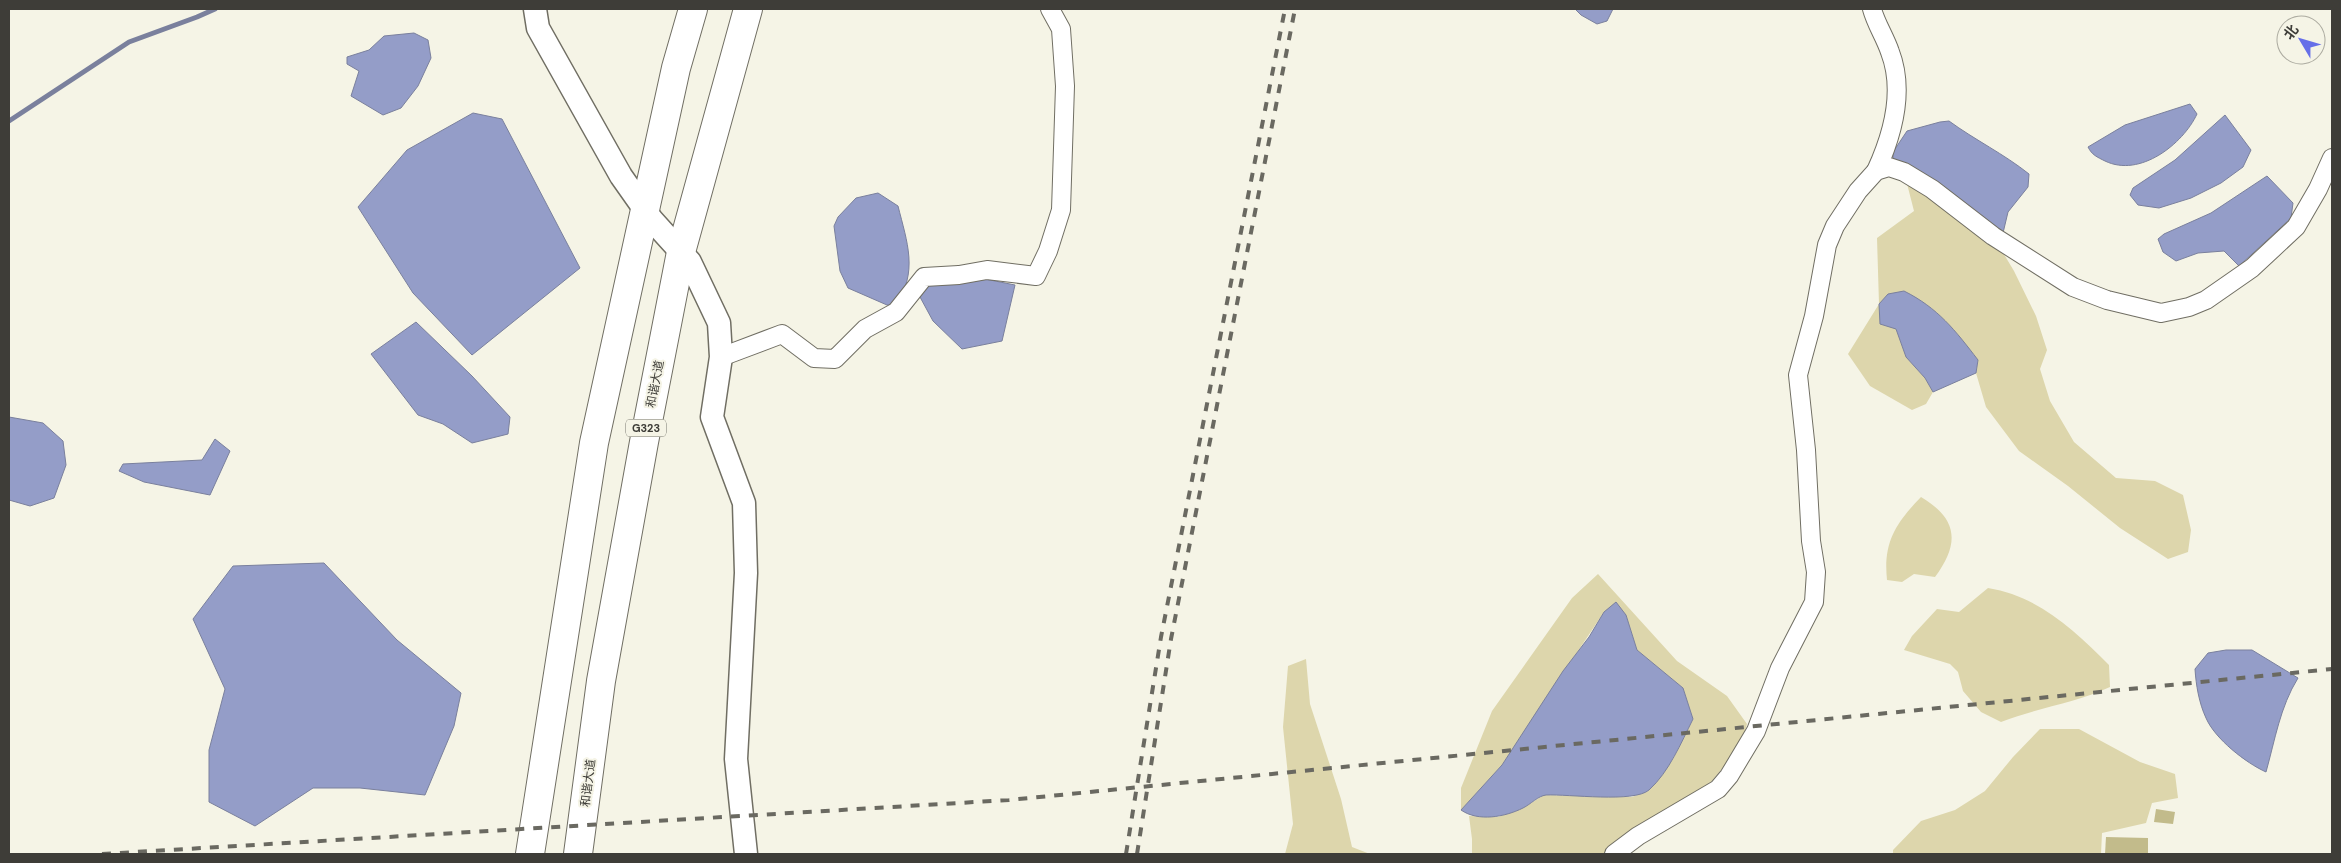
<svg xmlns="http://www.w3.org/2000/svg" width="2341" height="863" font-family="'DM Sans','Noto Sans SC',sans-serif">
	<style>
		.green { fill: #ddd6ac }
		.water { fill: #949dc8; stroke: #7a809d }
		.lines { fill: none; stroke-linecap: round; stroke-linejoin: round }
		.stream { stroke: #7a809d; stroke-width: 5 }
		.building { fill: #c2bb8b }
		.minor-casing { stroke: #706e63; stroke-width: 20 }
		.tertiary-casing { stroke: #706e63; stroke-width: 25 }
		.trunk-casing { stroke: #706e63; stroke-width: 30 }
		.minor { stroke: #fff; stroke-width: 18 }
		.tertiary { stroke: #fff; stroke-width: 22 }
		.trunk { stroke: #fff; stroke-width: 28 }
		.rail { stroke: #6a6961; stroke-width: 4; stroke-dasharray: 9 9; stroke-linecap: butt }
		.labels { text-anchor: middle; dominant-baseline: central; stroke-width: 4; stroke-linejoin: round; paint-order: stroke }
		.shield { fill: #f5f4e6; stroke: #75746c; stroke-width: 1 }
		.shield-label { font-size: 11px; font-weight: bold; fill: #3e3d38 }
		.street-label { font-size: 12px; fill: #3e3d38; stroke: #f5f4e6 }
	</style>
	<rect width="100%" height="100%" fill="#f5f4e6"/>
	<g class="green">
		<path d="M 1904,172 L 1993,236 L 2014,271 L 2036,316 L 2047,350 L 2040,369 L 2050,401 L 2074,442 L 2116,478 L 2155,481 L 2183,495 L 2191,530 L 2188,552 L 2168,559 L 2120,528 L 2068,486 L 2019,451 L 1986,407 L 1976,373 L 1978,360 L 1896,328 L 1906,357 L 1925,378 L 1933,392 L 1926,404 L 1912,410 L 1870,386 L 1848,354 L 1879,304 L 1877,238 L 1914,211 Z"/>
		<path d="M 1921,497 C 1958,519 1960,543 1935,577 L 1914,574 L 1902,582 L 1887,580 C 1883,542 1896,523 1921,497 Z"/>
		<path d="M 1598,574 L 1677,661 L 1727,696 L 1747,724 L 1740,747 L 1711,782 L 1633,829 L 1604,854 L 1472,854 L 1472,839 L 1469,816 L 1498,817 L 1523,808 L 1544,795 L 1632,797 L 1648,791 L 1673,759 L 1693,719 L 1683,688 L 1637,650 L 1626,615 L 1604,612 L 1502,765 L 1461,810 L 1461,788 L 1492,711 L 1572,598 Z"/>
		<path d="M 1988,588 C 2038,596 2074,630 2109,665 L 2110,687 C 2075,703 2037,708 2001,722 L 1981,712 L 1963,691 L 1958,672 L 1950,664 L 1904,650 L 1912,636 L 1937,609 L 1959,612 Z"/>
		<path d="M 1306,659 L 1310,704 L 1341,799 L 1352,847 L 1370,854 L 1285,854 L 1293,824 L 1283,727 L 1288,666 Z"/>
		<path d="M 2040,729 L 2079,729 L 2140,762 L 2175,774 L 2178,798 L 2152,803 L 2146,823 L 2102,833 L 2101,854 L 1893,854 L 1893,850 L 1921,821 L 1955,810 L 1985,791 L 2013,757 Z"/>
	</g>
	<g class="water">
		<path d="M 1575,9 L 1613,9 L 1607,21 L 1597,24 L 1581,15 Z"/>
		<path d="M 414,33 L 428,40 L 431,58 L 418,86 L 401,108 L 383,115 L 351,96 L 359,71 L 347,64 L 347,57 L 369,50 L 384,36 Z"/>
		<path d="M 2190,104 L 2197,114 C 2183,144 2140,178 2105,161 C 2097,157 2092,155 2088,147 L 2125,125 Z"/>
		<path d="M 473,113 L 502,119 L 580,268 L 472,355 L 413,293 L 358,207 L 407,150 Z"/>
		<path d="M 2225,115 L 2251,150 L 2243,167 L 2221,183 L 2191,198 L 2159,208 L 2138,205 L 2130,195 L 2133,188 L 2175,160 Z"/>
		<path d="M 1949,121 C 1975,140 2004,154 2029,174 L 2028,187 L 2008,212 L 2003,233 L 1893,159 L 1893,152 L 1907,131 L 1940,122 Z"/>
		<path d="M 2267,176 L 2293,203 L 2291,218 L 2239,266 L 2224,251 L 2198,253 L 2176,261 L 2163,252 L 2158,239 L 2164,234 L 2211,213 Z"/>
		<path d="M 878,193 L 898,206 C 907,242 919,273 895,305 L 887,305 L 848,288 L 840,271 L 834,226 L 838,217 L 856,198 Z"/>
		<path d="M 985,279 L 1015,285 L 1002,341 L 962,349 L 933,321 L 920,297 L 930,283 Z"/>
		<path d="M 1904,291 C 1938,308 1955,330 1978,360 L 1976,373 L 1933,392 L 1925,378 L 1906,357 L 1896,329 L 1880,324 L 1879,304 L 1888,294 Z"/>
		<path d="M 416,322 L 472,376 L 510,417 L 508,434 L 472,443 L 443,424 L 418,415 L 371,354 Z"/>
		<path d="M 9,417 L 43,423 L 63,441 L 66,465 L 54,498 L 30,506 L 9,500 Z"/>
		<path d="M 215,439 L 230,451 L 210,495 L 144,482 L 119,471 L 123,464 L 202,460 Z"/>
		<path d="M 324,563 L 397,640 L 461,693 L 454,726 L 425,795 L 360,788 L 313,788 L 255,826 L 209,802 L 209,750 L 225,689 L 193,619 L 233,566 Z"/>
		<path d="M 1616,602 L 1626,615 L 1637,650 L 1683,688 L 1693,719 C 1681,743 1669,772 1649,790 C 1634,803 1569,794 1546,795 C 1538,796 1531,804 1523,808 C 1505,817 1478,822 1461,810 L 1502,765 L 1563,671 L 1589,637 L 1604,612 Z"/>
		<path d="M 2226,650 L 2252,650 L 2298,678 C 2280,707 2275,740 2266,772 C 2246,763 2215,739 2206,718 C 2199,703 2196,685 2195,669 L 2208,653 Z"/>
	</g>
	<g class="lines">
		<path class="stream" d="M 9,121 L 129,42 L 197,17 L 215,9"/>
	</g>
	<g class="building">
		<path d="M 2156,809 L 2175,812 L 2173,824 L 2154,822 Z"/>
		<path d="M 2106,837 L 2148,838 L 2148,854 L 2105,854 Z"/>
	</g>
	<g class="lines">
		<g class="minor-casing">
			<g id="minor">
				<path d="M 1872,9 C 1876,24 1885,37 1890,52 C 1905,91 1893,134 1876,171"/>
				<path d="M 721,357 L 782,334 L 814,358 L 835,359 L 865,329 L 896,312 L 924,277 L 959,275 L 987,270 L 1036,276 L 1048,251 L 1061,210 L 1065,86 L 1061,29 L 1050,9"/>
				<path d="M 1614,854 L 1638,836 L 1718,789 L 1729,776 L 1756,731 L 1780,668 L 1814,602 L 1816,572 L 1811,541 L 1806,450 L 1798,375 L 1814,316 L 1827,245 L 1835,226 L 1858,191 L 1876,171 L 1889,167 L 1904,172 L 1932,189 L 1993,236 L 2073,287 L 2107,300 L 2161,313 L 2189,307 L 2206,300 L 2252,268 L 2296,227 L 2318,189 L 2332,158"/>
			</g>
		</g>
		<g class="tertiary-casing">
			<path id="tertiary" d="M 535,9 L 538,28 L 621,176 L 652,220 L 690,262 L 719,323 L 721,357 L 712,417 L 744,503 L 746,573 L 736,759 L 746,854"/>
		</g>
		<g class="trunk-casing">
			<g id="trunk">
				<path d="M 530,854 L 594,443 L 676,68 L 693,9"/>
				<path d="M 578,854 L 601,681 L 644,442 L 681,252 L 748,9"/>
			</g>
		</g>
		<use href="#minor" class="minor"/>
		<use href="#tertiary" class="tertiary"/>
		<use href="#trunk" class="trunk"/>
		<g class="rail">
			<path d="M 102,854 L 1009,800 L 2332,669"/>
			<path d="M 1126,854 L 1161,637 L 1285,9"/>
			<path d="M 1137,854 L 1171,639 L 1295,9"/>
		</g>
	</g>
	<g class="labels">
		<rect class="shield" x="626" y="419.5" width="40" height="17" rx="4"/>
		<g class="shield-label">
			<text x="646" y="428">G323</text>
		</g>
		<g class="street-label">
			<text transform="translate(655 384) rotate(-79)">和谐大道</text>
			<text transform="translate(588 783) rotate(-83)">和谐大道</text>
		</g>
	</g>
	<rect width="2341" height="863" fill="none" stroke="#3e3d38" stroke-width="20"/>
	<g transform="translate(2301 40) rotate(308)"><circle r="24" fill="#f5f4e6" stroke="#acaba0"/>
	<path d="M0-4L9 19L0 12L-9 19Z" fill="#666fe8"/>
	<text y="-8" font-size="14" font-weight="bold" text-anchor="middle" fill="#3e3d38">北</text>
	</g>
</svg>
